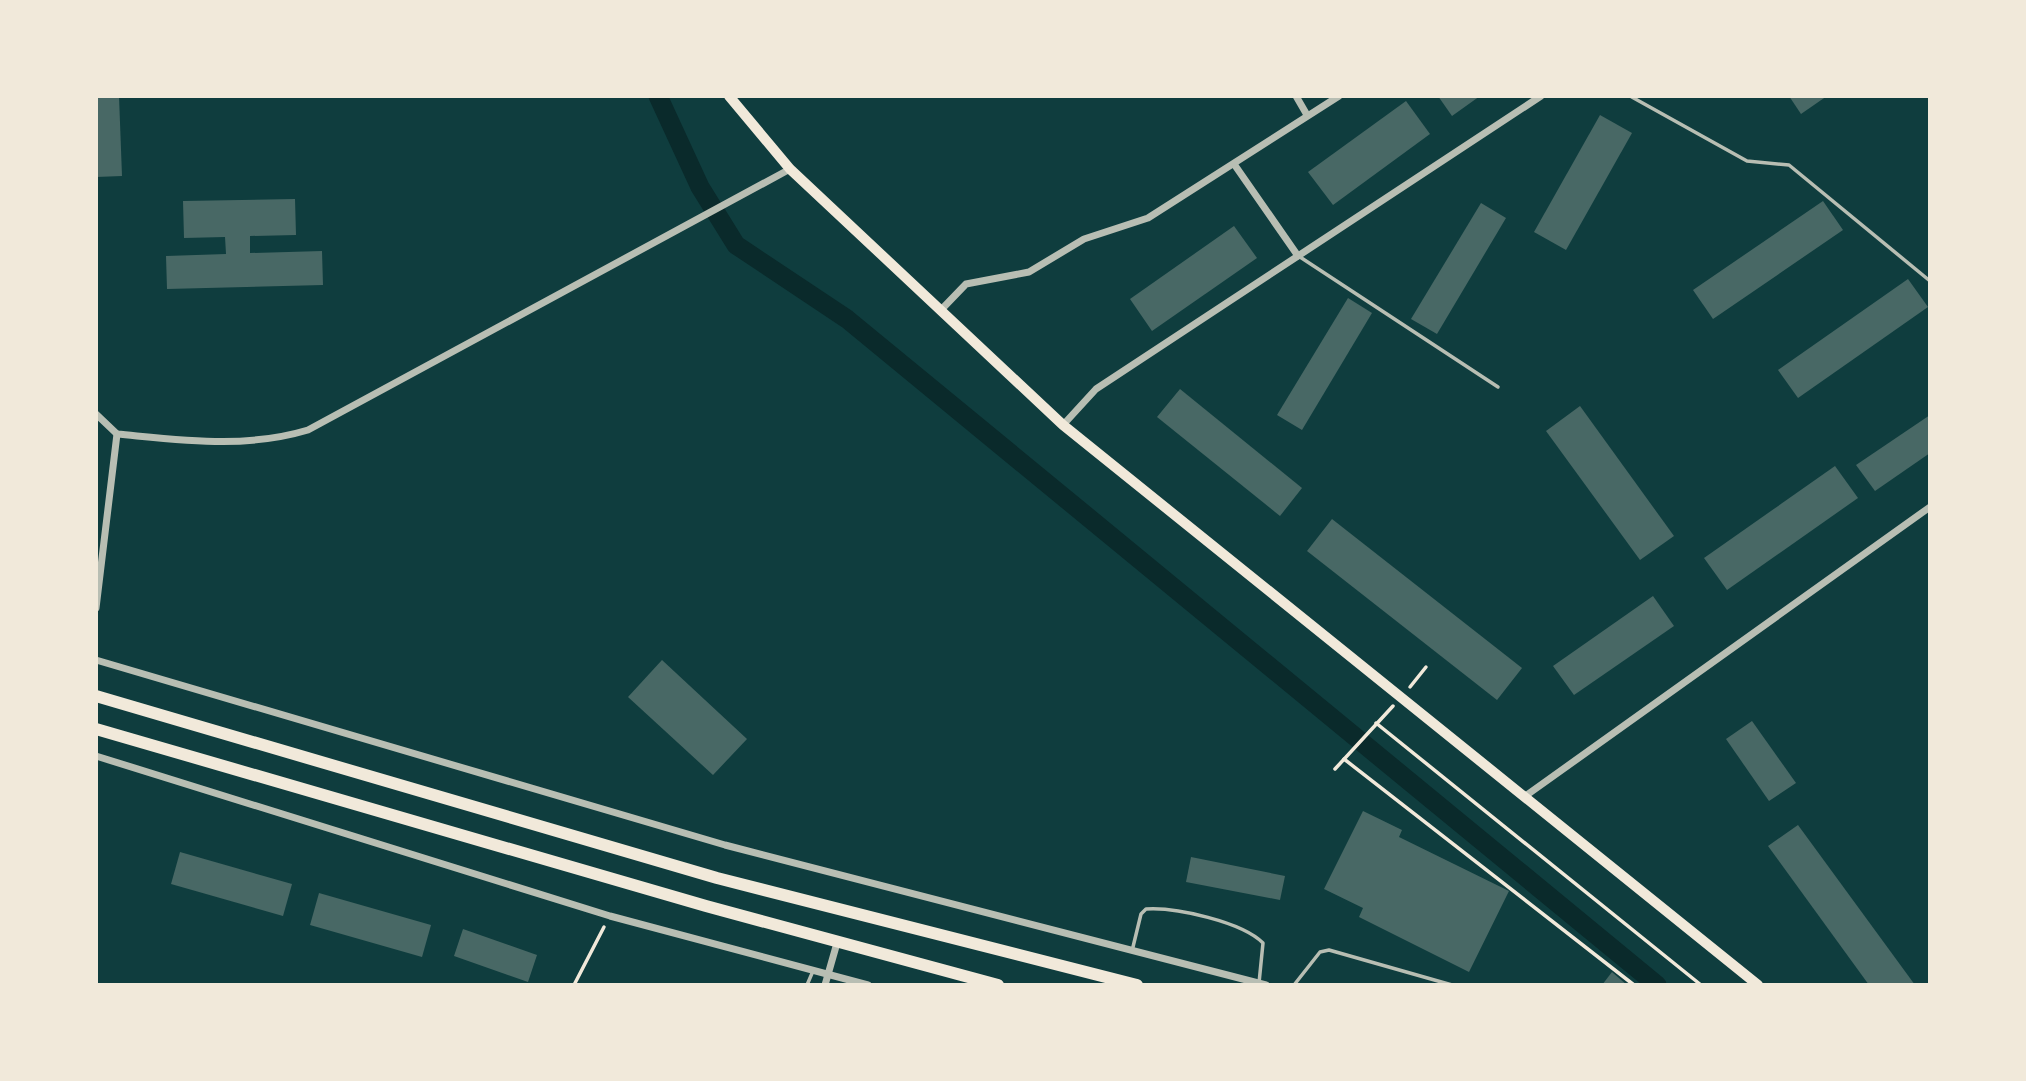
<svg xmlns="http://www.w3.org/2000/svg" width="2026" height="1081" font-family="Montserrat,sans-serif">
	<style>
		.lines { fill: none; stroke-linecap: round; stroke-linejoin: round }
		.canal { stroke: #0a2a2b; stroke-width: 19 }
		.building { fill: #486865 }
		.path { stroke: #f1e9da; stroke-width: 3.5 }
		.service { stroke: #b8beb3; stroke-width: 3.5 }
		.minor { stroke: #b8beb3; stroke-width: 7 }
		.secondary { stroke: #f1e9da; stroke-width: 10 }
		.trunk { stroke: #f1e9da; stroke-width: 12 }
	</style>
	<rect width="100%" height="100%" fill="#0f3d3e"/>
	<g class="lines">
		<path class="canal" d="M 658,96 L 700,187 L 736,245 L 847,319 L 1657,985"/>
	</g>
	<g class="building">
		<path d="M 96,96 L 119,96 L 122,176 L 96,177 Z"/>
		<path d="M 1438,96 L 1480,96 L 1452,116 Z"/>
		<path d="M 1789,96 L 1827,96 L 1801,114 Z"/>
		<path d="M 1406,101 L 1430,134 L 1333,205 L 1308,172 Z"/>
		<path d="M 1600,115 L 1632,133 L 1566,250 L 1534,232 Z"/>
		<path d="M 295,199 L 296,235 L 250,236 L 250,253 L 322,251 L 323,285 L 167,289 L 166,256 L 226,254 L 225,237 L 184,238 L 183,201 Z"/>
		<path d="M 1823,201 L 1843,230 L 1713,319 L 1693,290 Z"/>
		<path d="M 1481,203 L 1506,218 L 1437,334 L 1411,319 Z"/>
		<path d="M 1234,226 L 1257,258 L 1152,331 L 1130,299 Z"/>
		<path d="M 1908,279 L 1928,307 L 1798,398 L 1778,370 Z"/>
		<path d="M 1348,298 L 1372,313 L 1302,430 L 1277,415 Z"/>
		<path d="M 1180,389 L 1302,488 L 1280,516 L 1157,417 Z"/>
		<path d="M 1580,406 L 1674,536 L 1640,560 L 1546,431 Z"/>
		<path d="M 1930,415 L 1930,453 L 1875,491 L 1856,465 Z"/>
		<path d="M 1835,466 L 1858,498 L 1727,590 L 1704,558 Z"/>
		<path d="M 1332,519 L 1522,668 L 1497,700 L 1307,551 Z"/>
		<path d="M 1653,596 L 1674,626 L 1574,695 L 1553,666 Z"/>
		<path d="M 662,660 L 747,739 L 713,775 L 628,697 Z"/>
		<path d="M 1752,721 L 1796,783 L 1769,801 L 1726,739 Z"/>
		<path d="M 1363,811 L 1402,830 L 1399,837 L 1509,891 L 1469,972 L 1359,917 L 1363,908 L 1324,889 Z"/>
		<path d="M 1798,825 L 1915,985 L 1869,985 L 1768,846 Z"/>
		<path d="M 180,852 L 292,884 L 283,916 L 171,884 Z"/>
		<path d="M 1191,857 L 1285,876 L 1280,900 L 1186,882 Z"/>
		<path d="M 319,893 L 431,925 L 422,957 L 310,925 Z"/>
		<path d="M 463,929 L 537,955 L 528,982 L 454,956 Z"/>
		<path d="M 1612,972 L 1627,985 L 1602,985 Z"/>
	</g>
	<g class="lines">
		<g class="path">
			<path d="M 1410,687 L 1426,667"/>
			<path d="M 1376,723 L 1701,985"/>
			<path d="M 1344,759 L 1634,985"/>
			<path d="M 1335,769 L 1393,706"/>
			<path d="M 574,985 L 604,927"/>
		</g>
		<g class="service">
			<path d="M 1630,96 L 1747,161 L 1789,165 L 1930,281"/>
			<path d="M 1300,257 L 1498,387"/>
			<path d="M 1132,951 L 1141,914 L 1146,909 C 1176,907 1242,922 1263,943 L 1259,983"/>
			<path d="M 807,985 L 813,971"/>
			<path d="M 1294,985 L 1320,952 L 1329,950 L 1452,985"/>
		</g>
		<g class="minor">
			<path d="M 1296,96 L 1307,115"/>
			<path d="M 1234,164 L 1298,256"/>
			<path d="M 940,311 L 966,284 L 1029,272 L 1084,239 L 1148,218 L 1339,96"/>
			<path d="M 96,414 L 117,434 C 182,440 245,449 308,430 L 790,169"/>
			<path d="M 1063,425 L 1096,389 L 1541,96"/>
			<path d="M 96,608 L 117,434"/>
			<path d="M 96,660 L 725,845 L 1266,985"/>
			<path d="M 96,756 L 610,916 L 868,985"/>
			<path d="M 1524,797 L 1930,507"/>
			<path d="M 825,985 L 837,943"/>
		</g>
		<path class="secondary" d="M 729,96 L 790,169 L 1063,425 L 1758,985"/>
		<g class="trunk">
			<path d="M 96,696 L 717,878 L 1137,985"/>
			<path d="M 96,729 L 706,906 L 998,985"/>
		</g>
	</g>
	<rect width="2026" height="1081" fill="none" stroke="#f1e9da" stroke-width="196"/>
</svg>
